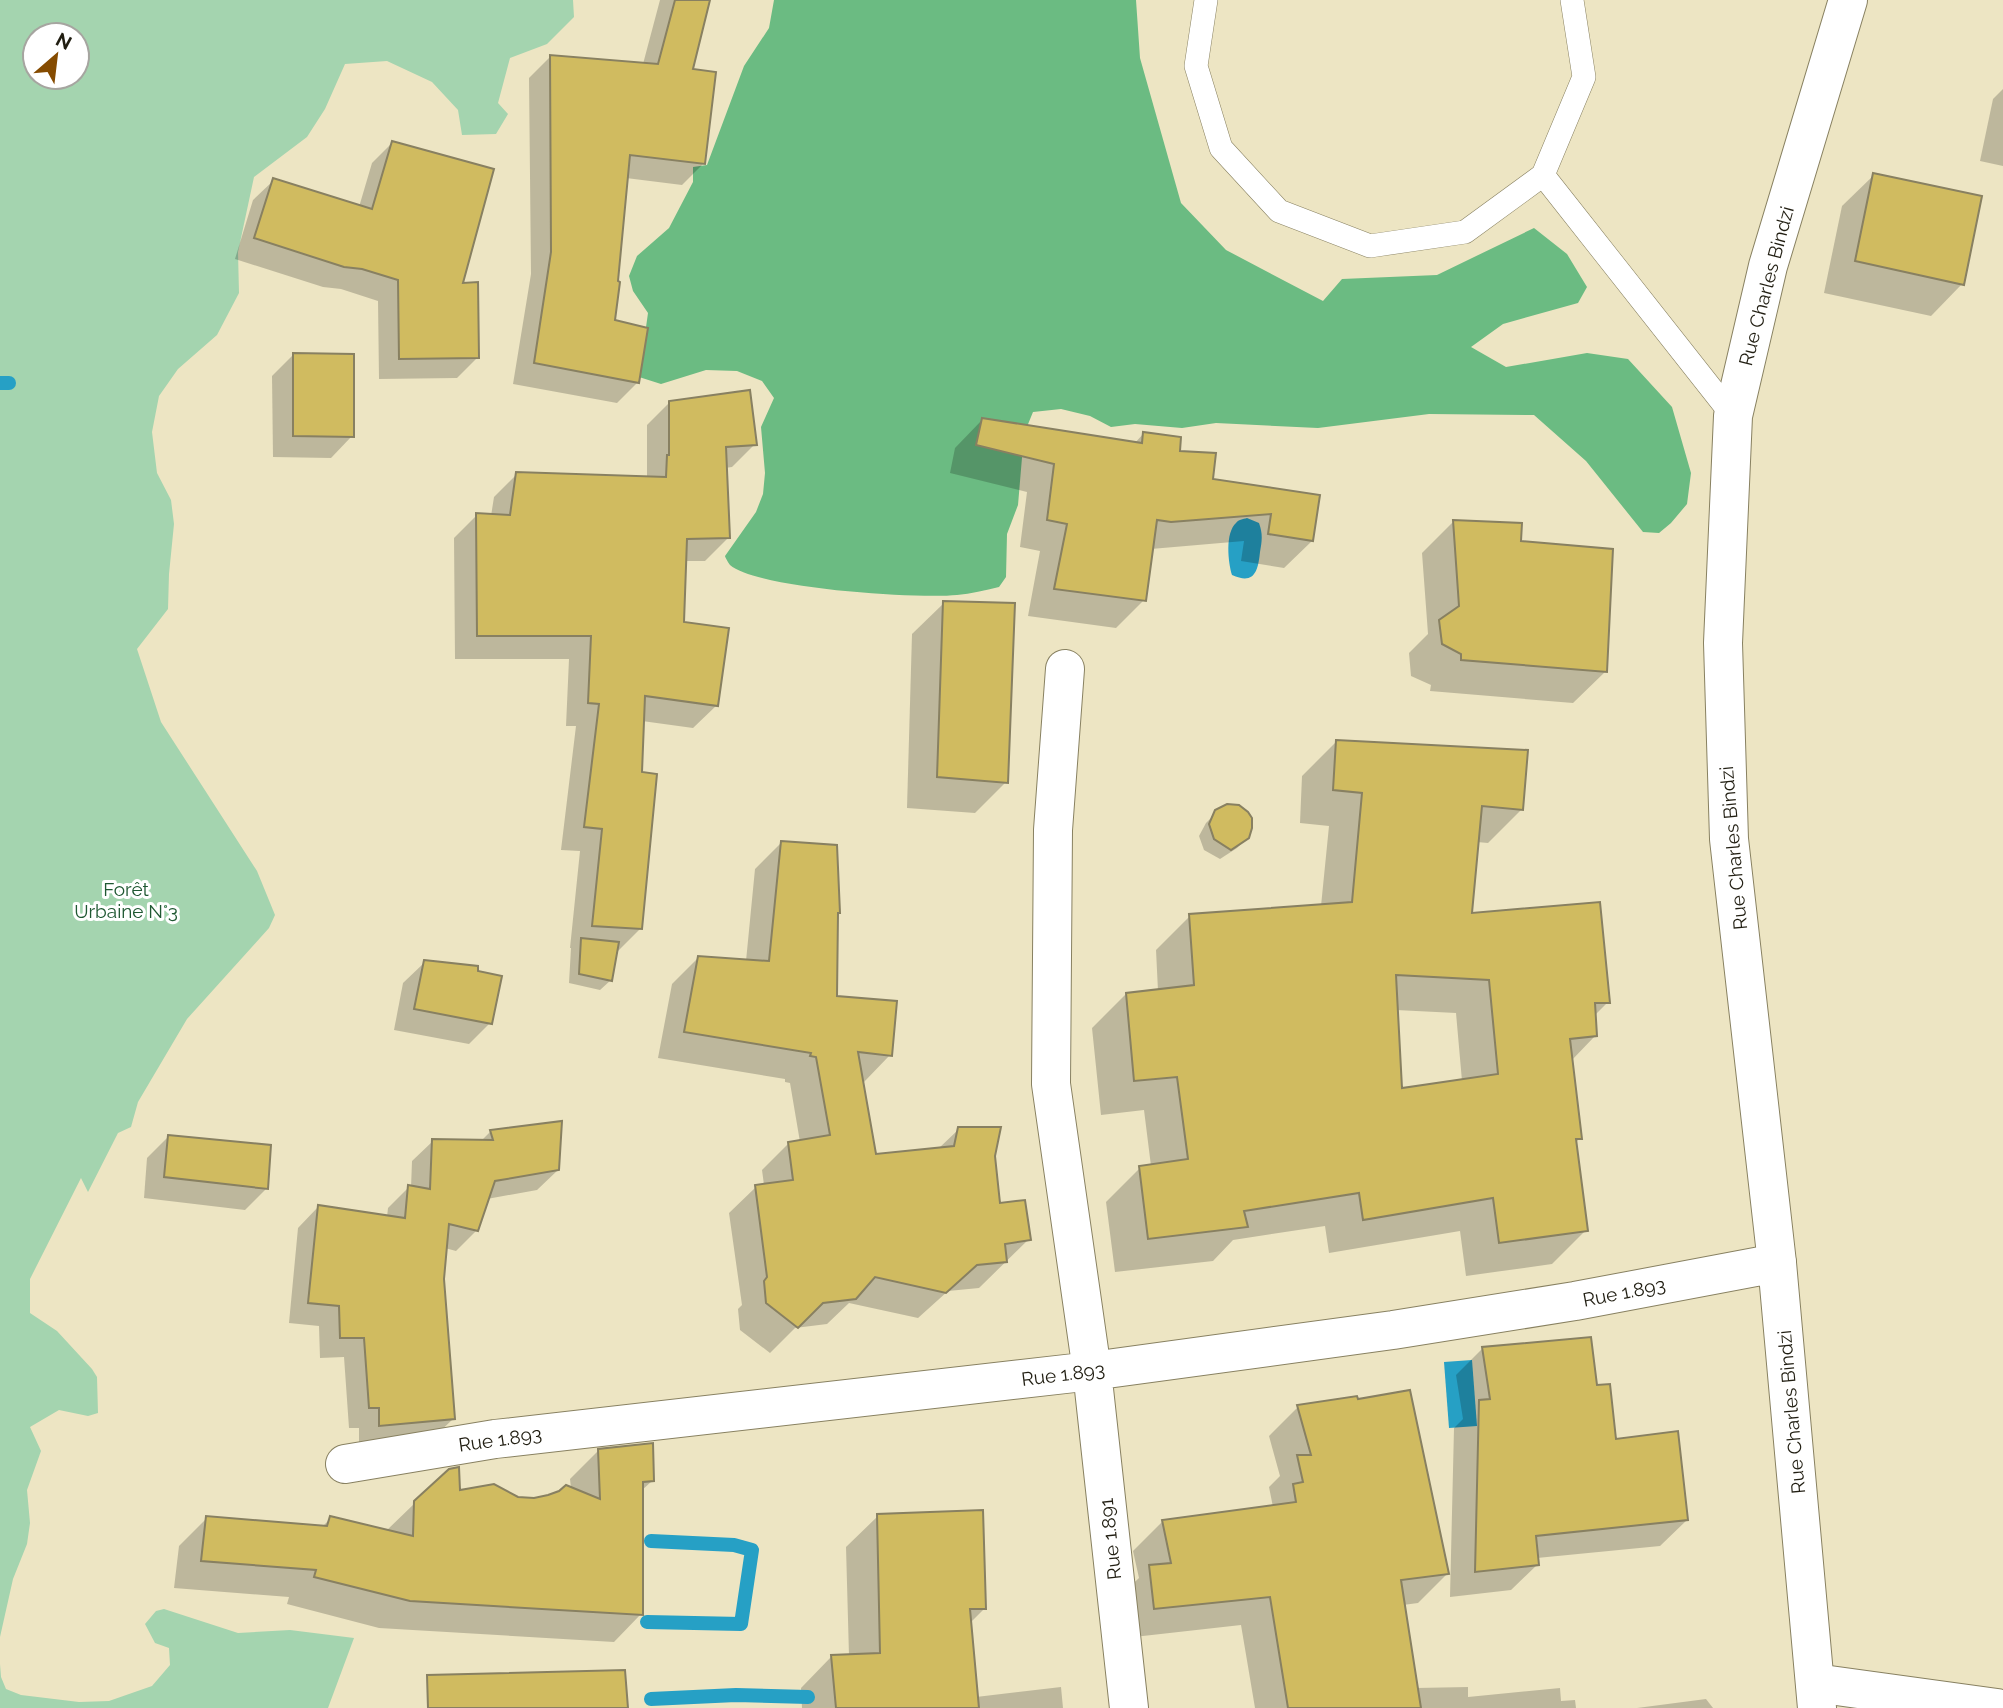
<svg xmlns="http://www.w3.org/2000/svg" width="2003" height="1708" font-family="Raleway,sans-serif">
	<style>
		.green { fill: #a4d4af; fill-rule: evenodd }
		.forest { fill: #6bbb82 }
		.water { fill: #26a0c5 }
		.shadow { fill: #0003; fill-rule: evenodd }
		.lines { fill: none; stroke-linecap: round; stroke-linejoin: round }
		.stream { stroke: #26a0c5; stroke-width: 14 }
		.building { fill: #d0bb60; stroke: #888061; stroke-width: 2; fill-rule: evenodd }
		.service-casing { stroke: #888161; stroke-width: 24 }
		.minor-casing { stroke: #888161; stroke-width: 40 }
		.tertiary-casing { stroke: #888161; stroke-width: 40 }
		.service { stroke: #fff; stroke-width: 23 }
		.minor { stroke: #fff; stroke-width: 38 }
		.tertiary { stroke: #fff; stroke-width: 38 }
		.labels { text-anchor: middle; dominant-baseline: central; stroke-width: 6; stroke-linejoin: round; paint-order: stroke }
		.street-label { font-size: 19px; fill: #211e12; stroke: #fff }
		.park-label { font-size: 19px; fill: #1f5832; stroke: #fff }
	</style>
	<rect width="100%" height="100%" fill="#ede5c3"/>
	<g class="green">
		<path d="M 0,0 L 573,0 L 574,17 L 547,44 L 510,58 L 498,103 L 508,114 L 496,134 L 462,135 L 458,110 L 432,82 L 387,61 L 345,64 L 325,109 L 307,137 L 254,177 L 238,252 L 239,293 L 217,335 L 178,369 L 159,396 L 152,432 L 157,473 L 171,500 L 174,524 L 169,574 L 168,609 L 137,649 L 161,722 L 257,871 L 275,915 L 269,928 L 187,1019 L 138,1102 L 131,1127 L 118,1133 L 88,1192 L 81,1178 L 30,1279 L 30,1313 L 57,1331 L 92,1369 L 97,1377 L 98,1413 L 88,1416 L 59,1410 L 30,1427 L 41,1451 L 27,1490 L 30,1523 L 27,1544 L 13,1579 L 0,1637 ZM 77,35 L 77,77 L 35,77 L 35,35 Z"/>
		<path d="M 164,1609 L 238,1633 L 290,1630 L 354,1638 L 328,1708 L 0,1708 L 0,1664 L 1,1677 L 6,1689 L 21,1695 L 79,1702 L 109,1701 L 152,1686 L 170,1665 L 169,1648 L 155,1643 L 145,1624 L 156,1611 Z"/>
	</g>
	<path class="forest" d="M 774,0 L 1136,0 L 1140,58 L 1181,203 L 1226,250 L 1323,301 L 1342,279 L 1437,275 L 1534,228 L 1567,254 L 1587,287 L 1578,303 L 1503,324 L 1471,347 L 1506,367 L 1587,353 L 1628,359 L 1672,407 L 1691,473 L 1687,504 L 1671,523 L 1659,533 L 1643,532 L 1586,461 L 1534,415 L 1429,414 L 1318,428 L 1216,423 L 1182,428 L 1135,424 L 1111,427 L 1090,416 L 1061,409 L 1033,412 L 1024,434 L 1018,505 L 1007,534 L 1006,577 L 999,587 C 985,590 971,594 957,595 C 917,599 758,589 730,565 C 729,564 725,557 725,556 L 756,512 L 763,494 L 765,473 L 761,427 L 774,398 L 762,381 L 737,371 L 706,370 L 661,384 L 639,377 L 648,313 L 633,291 L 629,276 L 637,256 L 669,228 L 693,182 L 693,167 L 707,165 L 744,66 L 769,28 Z"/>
	<g class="water">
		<path d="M 1247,518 L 1259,523 C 1263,534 1262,541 1260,552 C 1258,572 1254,585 1232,575 C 1228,562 1225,533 1236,523 C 1238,520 1243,519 1247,518 Z"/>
		<path d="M 1472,1360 L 1477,1426 L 1449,1428 L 1444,1362 Z"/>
	</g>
	<g class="shadow">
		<path d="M 660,0 L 708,0 L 691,70 L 704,163 L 682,185 L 626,178 L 613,321 L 638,382 L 617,403 L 513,384 L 531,274 L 529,78 L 550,57 L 643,64 Z"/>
		<path d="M 2003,89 L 2003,166 L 1980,161 L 1993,99 Z"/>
		<path d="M 392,143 L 460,284 L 478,357 L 457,378 L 379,379 L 378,301 L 341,289 L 323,287 L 235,259 L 253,200 L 274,180 L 359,207 L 372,163 Z"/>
		<path d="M 1874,175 L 1962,284 L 1931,316 L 1824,293 L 1842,206 Z"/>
		<path d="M 293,355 L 352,436 L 331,458 L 273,457 L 272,376 Z"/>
		<path d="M 670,402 L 755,444 L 732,467 L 725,468 L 728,538 L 705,561 L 684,561 L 682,623 L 717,705 L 693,728 L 642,721 L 640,929 L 617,952 L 615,952 L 611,980 L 600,990 L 569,983 L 571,948 L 570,948 L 580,851 L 561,850 L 576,726 L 566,726 L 569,659 L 455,659 L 454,538 L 477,515 L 491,516 L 494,497 L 517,474 L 647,478 L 647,425 Z"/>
		<path d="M 982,420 L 1134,444 L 1144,433 L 1178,453 L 1211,481 L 1318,496 L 1312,541 L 1284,568 L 1241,561 L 1244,541 L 1151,549 L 1144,600 L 1116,628 L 1028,616 L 1040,551 L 1020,547 L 1027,492 L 950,473 L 955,448 Z"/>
		<path d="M 1453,522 L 1519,543 L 1605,672 L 1573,703 L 1430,691 L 1431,685 L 1411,676 L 1409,653 L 1428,634 L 1422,553 Z"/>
		<path d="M 944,603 L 1006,782 L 975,813 L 907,808 L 912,634 Z"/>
		<path d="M 1336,742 L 1522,809 L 1488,843 L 1477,842 L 1470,915 L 1608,1002 L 1594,1016 L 1595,1036 L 1571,1061 L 1580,1138 L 1575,1143 L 1586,1230 L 1552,1264 L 1466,1276 L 1460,1231 L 1329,1253 L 1325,1226 L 1233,1240 L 1213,1261 L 1115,1272 L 1106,1202 L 1140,1168 L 1151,1166 L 1144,1110 L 1101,1115 L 1092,1028 L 1126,994 L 1158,991 L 1156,950 L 1190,916 L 1321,906 L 1329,826 L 1300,823 L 1302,776 ZM 1396,1010 L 1456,1013 L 1462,1081 L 1401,1090 Z"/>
		<path d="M 1217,812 L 1248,837 L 1237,848 L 1220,859 L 1204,850 L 1199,836 L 1206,823 Z"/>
		<path d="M 781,843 L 835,998 L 890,1055 L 864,1082 L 861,1081 L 874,1156 L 938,1149 L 959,1129 L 993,1156 L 999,1205 L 1029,1239 L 979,1288 L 948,1291 L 918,1318 L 849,1303 L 827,1324 L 795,1328 L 770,1353 L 740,1330 L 738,1309 L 742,1305 L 729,1213 L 756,1187 L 764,1185 L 762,1170 L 788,1144 L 800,1142 L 790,1083 L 785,1082 L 785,1079 L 658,1058 L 672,984 L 698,958 L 746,961 L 755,869 Z"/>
		<path d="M 425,962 L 490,1023 L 469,1044 L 394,1030 L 403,983 Z"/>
		<path d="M 560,1123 L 558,1170 L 537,1190 L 487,1199 L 477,1230 L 456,1251 L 445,1248 L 442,1279 L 453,1419 L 432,1439 L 359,1445 L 359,1428 L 349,1428 L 344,1357 L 320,1358 L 319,1326 L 289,1323 L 298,1228 L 318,1207 L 387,1217 L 388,1208 L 409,1187 L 411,1188 L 412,1161 L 433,1141 L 481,1141 L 490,1132 Z"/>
		<path d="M 168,1137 L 266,1189 L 245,1210 L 144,1198 L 147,1158 Z"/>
		<path d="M 1482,1349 L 1595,1387 L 1615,1441 L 1687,1520 L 1660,1546 L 1537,1558 L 1538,1564 L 1511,1590 L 1450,1597 L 1454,1428 L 1463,1419 L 1456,1375 Z"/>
		<path d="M 1298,1407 L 1447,1574 L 1418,1603 L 1403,1605 L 1416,1688 L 1468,1687 L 1468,1697 L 1560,1688 L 1561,1701 L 1575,1700 L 1576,1708 L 1255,1708 L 1241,1625 L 1125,1638 L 1120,1596 L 1139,1578 L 1133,1551 L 1163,1521 L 1273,1507 L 1269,1487 L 1280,1476 L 1269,1436 Z"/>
		<path d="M 598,1451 L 652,1481 L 641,1491 L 641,1614 L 614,1642 L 379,1628 L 287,1604 L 289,1597 L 174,1588 L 179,1546 L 207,1518 L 321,1528 L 331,1518 L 386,1531 L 415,1503 L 459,1492 L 534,1500 L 571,1488 L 570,1479 Z"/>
		<path d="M 878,1516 L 985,1608 L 970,1623 L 976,1697 L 1061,1687 L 1063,1708 L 802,1708 L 801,1688 L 832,1656 L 849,1656 L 846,1547 Z"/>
		<path d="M 1706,1699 L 1713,1708 L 1637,1708 Z"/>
	</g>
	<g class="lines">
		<g class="stream">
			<path d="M 0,383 L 9,383"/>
			<path d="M 647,1622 L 741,1624 L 752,1550 L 734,1545 L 651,1541"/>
			<path d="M 651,1699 L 736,1695 L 808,1697"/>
		</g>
	</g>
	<g class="building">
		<path d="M 675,0 L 710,0 L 693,69 L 716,72 L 705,164 L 630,155 L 618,281 L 620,282 L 615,320 L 648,328 L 639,383 L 534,363 L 551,252 L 550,55 L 658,64 Z"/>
		<path d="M 392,141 L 494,169 L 463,283 L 478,282 L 479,358 L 399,359 L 398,280 L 362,269 L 344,267 L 254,238 L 273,178 L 372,209 Z"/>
		<path d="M 1873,173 L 1982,196 L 1964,285 L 1855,261 Z"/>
		<path d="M 293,353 L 354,354 L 354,437 L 293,436 Z"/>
		<path d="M 750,390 L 757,445 L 726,447 L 730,538 L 687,539 L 684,622 L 729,628 L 718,706 L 645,696 L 642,772 L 657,774 L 642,929 L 592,926 L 602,829 L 584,827 L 599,704 L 588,703 L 591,636 L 477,636 L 476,513 L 510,515 L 516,472 L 666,477 L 667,455 L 669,455 L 669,401 Z"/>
		<path d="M 982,418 L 1142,443 L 1143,432 L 1181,437 L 1180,451 L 1216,453 L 1213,479 L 1320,495 L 1313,541 L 1268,534 L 1271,514 L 1171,522 L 1157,520 L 1146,601 L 1054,589 L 1067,524 L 1047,520 L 1054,464 L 976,445 Z"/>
		<path d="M 1453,520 L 1522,523 L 1521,541 L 1613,549 L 1607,672 L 1461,660 L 1461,654 L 1442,644 L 1439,620 L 1459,606 Z"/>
		<path d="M 943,601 L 1015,603 L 1008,783 L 937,777 Z"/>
		<path d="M 1336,740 L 1528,750 L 1523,810 L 1482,806 L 1472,913 L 1600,902 L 1610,1003 L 1595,1003 L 1597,1036 L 1570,1039 L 1582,1139 L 1576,1139 L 1588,1231 L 1499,1243 L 1493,1198 L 1363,1220 L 1359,1193 L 1244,1211 L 1248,1227 L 1148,1239 L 1139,1166 L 1188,1159 L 1177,1077 L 1134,1081 L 1126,993 L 1194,985 L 1189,914 L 1352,902 L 1362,793 L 1333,790 ZM 1396,975 L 1489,980 L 1498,1074 L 1402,1088 Z"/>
		<path d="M 1227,804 L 1239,805 L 1248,812 L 1252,818 L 1252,828 L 1249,838 L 1231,850 L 1214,839 L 1209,824 L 1215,810 Z"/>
		<path d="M 781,841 L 837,845 L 840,913 L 838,913 L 837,996 L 897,1001 L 892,1056 L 858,1052 L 876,1154 L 954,1146 L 958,1127 L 1001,1127 L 995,1156 L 1000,1203 L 1025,1200 L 1031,1240 L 1005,1244 L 1007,1262 L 977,1265 L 946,1293 L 875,1277 L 856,1299 L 823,1303 L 798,1328 L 766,1303 L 764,1281 L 767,1277 L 755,1185 L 793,1180 L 788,1142 L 830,1135 L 816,1057 L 810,1056 L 811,1053 L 684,1032 L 698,956 L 769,961 Z"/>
		<path d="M 581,938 L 619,942 L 612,981 L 579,974 Z"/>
		<path d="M 424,960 L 478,966 L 478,971 L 502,976 L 492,1024 L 414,1009 Z"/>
		<path d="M 562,1121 L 559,1170 L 495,1181 L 478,1231 L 449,1224 L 444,1279 L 455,1419 L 379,1426 L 379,1408 L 369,1408 L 364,1338 L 340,1338 L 339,1306 L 308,1303 L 318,1205 L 405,1218 L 408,1185 L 430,1189 L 432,1139 L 493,1140 L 490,1130 Z"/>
		<path d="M 168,1135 L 271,1145 L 268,1189 L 164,1177 Z"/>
		<path d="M 1591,1337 L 1597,1385 L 1610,1384 L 1616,1439 L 1678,1431 L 1688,1520 L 1536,1536 L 1539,1565 L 1475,1572 L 1479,1400 L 1490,1399 L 1482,1347 Z"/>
		<path d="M 1410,1390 L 1449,1574 L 1401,1580 L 1421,1708 L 1288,1708 L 1270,1597 L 1154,1609 L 1149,1565 L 1171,1563 L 1162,1520 L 1296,1502 L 1293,1484 L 1303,1482 L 1297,1455 L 1311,1455 L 1297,1405 L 1357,1396 L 1358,1399 Z"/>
		<path d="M 653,1443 L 654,1481 L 643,1482 L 643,1615 L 410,1601 L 314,1577 L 316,1570 L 201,1561 L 206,1516 L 327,1526 L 330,1516 L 413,1536 L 414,1501 L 449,1469 L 459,1467 L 460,1490 L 494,1484 L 518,1497 L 534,1498 L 548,1495 L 559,1491 L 566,1485 L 600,1499 L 598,1449 Z"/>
		<path d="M 983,1510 L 986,1609 L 970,1609 L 979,1708 L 836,1708 L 831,1655 L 880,1653 L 877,1514 Z"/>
		<path d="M 625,1670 L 628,1708 L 428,1708 L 427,1675 Z"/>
	</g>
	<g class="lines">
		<g class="service-casing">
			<g id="service">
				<path d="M 1206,0 L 1196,66 L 1221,148 L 1279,211 L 1370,246 L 1465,232 L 1543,175 L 1584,77 L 1572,0"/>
				<path d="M 1543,175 L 1733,416"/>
			</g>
		</g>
		<g class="minor-casing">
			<g id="minor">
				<path d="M 1777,1263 L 1729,839 L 1723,643 L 1733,416 L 1768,266 L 1848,0"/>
				<path d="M 345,1464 L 495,1439 L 1092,1371 L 1051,1084 L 1053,830 L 1065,669"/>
				<path d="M 1815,1683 L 1997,1708"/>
			</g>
		</g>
		<g class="tertiary-casing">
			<path id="tertiary" d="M 1129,1708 L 1092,1371 L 1393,1330 L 1575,1301 L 1777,1263 L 1817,1708"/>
		</g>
		<use href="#service" class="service"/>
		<use href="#minor" class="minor"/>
		<use href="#tertiary" class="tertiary"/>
	</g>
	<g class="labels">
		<g class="street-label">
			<text transform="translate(1766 286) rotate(-75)">Rue Charles Bindzi</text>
			<text transform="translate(1733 848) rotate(-95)">Rue Charles Bindzi</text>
			<text transform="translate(1624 1292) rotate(-11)">Rue 1.893</text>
			<text transform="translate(1063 1374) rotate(-7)">Rue 1.893</text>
			<text transform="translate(1791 1412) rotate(-95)">Rue Charles Bindzi</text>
			<text transform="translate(500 1439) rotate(-8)">Rue 1.893</text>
			<text transform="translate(1110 1539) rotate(-96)">Rue 1.891</text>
		</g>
		<g class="park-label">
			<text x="126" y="889">Forêt<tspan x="126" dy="22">Urbaine N°3</tspan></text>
		</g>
	</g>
	<g transform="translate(56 56) rotate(28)"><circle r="33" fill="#ffffff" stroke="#a6a5a0" stroke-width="2"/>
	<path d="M0-5L12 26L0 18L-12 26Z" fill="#854b00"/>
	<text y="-10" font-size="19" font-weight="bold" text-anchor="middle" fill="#211e12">N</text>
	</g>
</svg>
